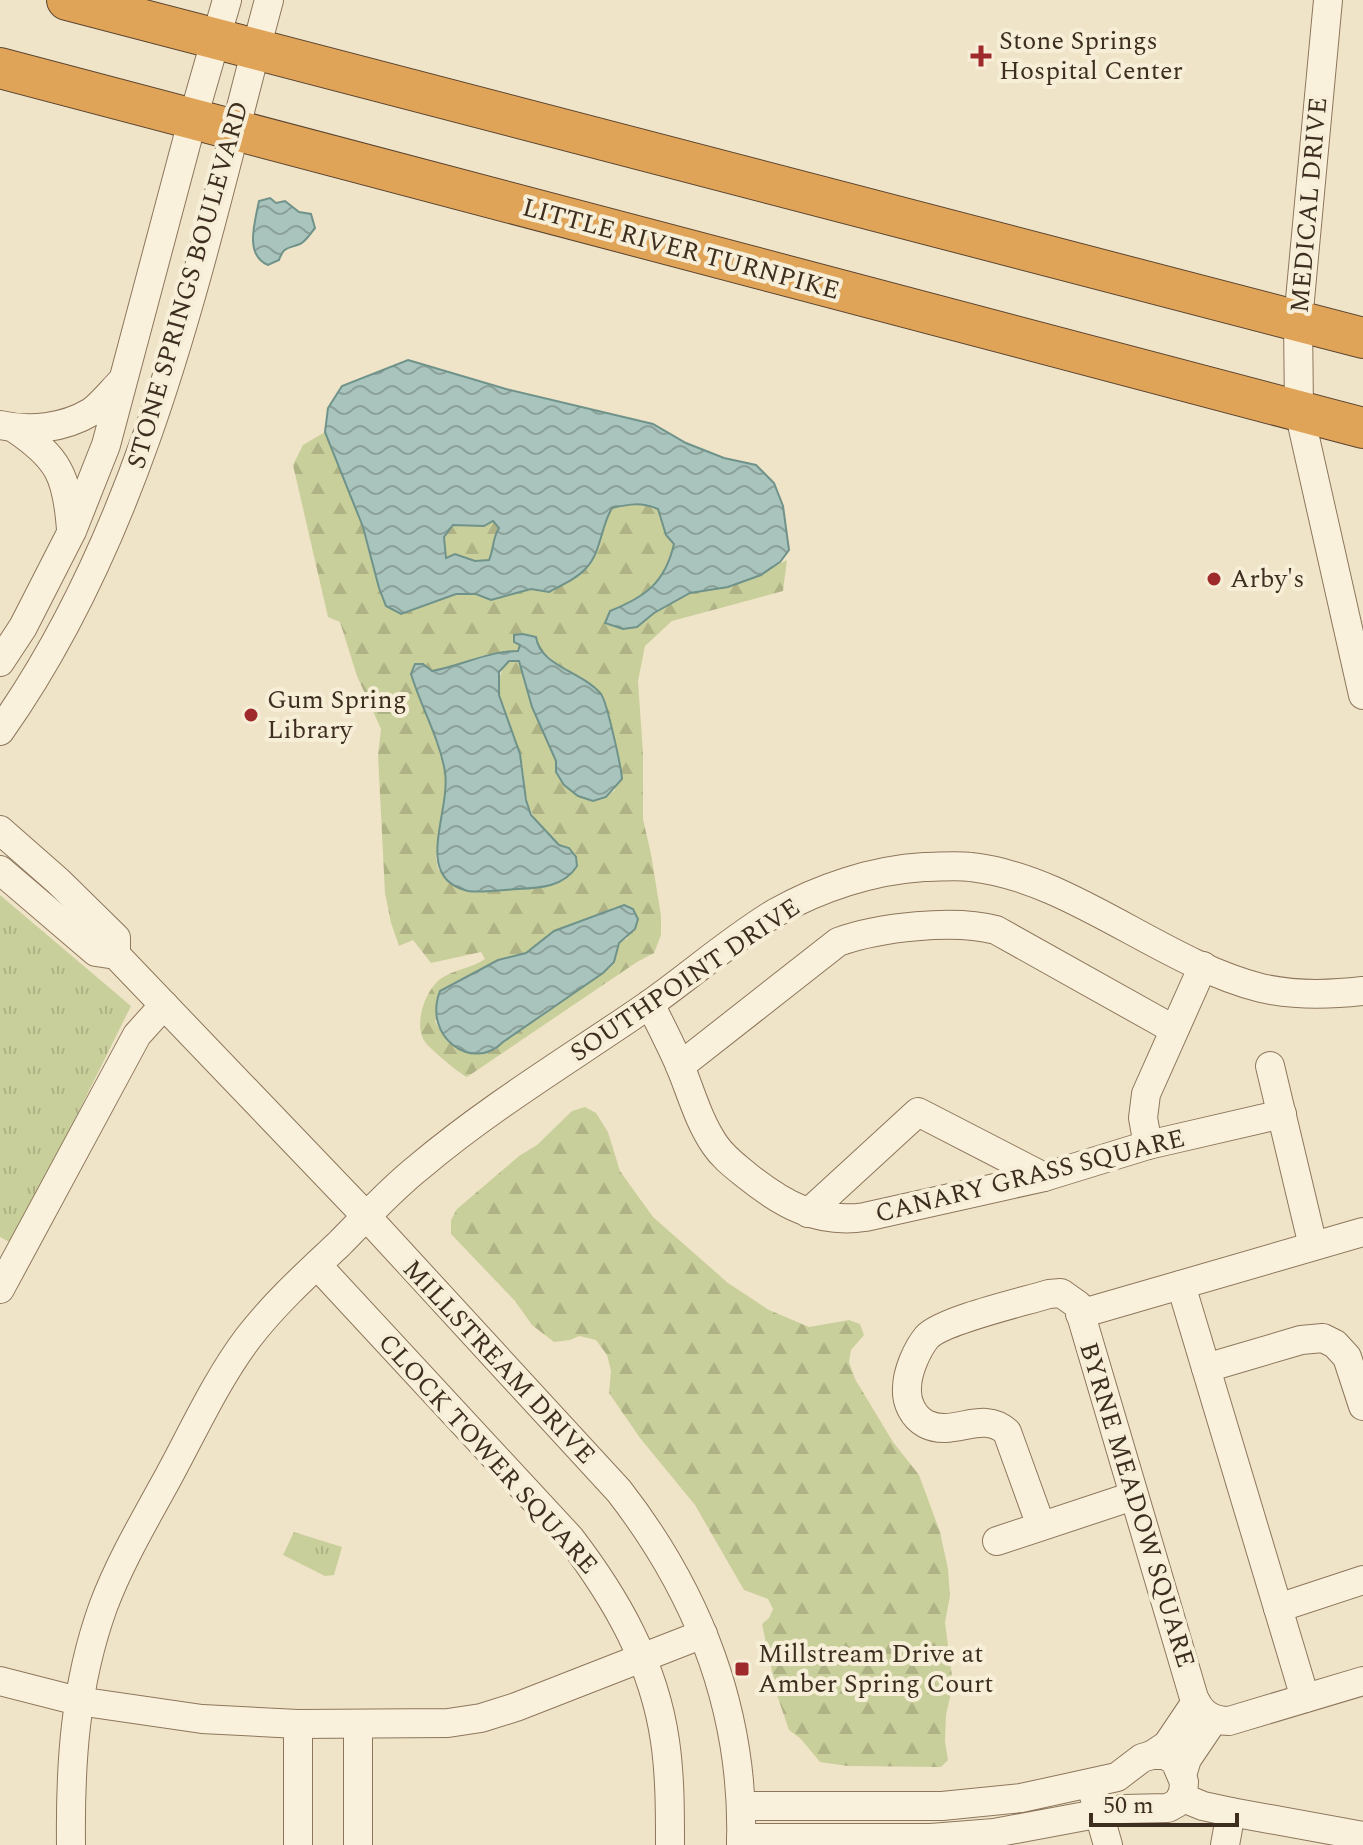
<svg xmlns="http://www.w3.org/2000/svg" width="1363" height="1845" font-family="Spectral,serif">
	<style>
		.forest { fill: url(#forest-firs); fill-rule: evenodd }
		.park { fill: url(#park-tufts) }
		.water { fill: url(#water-waves); stroke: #6f938a; stroke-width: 2; fill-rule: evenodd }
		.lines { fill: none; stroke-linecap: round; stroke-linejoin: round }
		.minor-casing { stroke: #8d765c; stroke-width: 30 }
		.highway-casing { stroke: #5b4430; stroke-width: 42 }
		.minor { stroke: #faf1dc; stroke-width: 28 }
		.highway { stroke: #e0a458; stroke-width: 40 }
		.poi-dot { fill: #9e2a2b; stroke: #f7eed8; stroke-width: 3 }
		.labels { text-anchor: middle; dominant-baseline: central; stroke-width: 8; stroke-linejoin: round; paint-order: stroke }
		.poi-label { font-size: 26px; fill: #3d2e20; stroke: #f7eed8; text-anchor: start }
		.street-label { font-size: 26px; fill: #3d2e20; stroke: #f7eed8 }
	</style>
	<defs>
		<pattern id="forest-firs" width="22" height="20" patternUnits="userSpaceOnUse" patternTransform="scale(2)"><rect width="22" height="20" fill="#c9cf9b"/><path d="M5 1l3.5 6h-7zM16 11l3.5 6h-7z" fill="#aeb285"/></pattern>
		<pattern id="park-tufts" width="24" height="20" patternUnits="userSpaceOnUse" patternTransform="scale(2)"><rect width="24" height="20" fill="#c9cf9b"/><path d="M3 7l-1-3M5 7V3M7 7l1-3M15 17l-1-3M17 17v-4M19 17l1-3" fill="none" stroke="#aeb285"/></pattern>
		<pattern id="water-waves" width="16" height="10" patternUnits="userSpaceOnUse" patternTransform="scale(2)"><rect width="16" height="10" fill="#a9c4bc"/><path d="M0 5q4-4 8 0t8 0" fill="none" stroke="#8ba098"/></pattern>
	</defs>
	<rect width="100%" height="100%" fill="#f0e4c8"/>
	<g class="forest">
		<path d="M 325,432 L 363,527 L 379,588 L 386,606 L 401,614 L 456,594 L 476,594 L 491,600 L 531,589 L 550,592 C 562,585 578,578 588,567 C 601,551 601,526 612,508 C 630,504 641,502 658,509 L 666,535 L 674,544 C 665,582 645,597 610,611 L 605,623 L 623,629 L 637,627 L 654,613 L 690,593 L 746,581 L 787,560 L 783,591 L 672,621 L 645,646 L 638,681 L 643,753 L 643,819 L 651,854 L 661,916 L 661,935 L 654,953 L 637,962 L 467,1077 C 461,1075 429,1048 425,1042 C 413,1025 425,991 440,979 C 453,970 472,968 485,959 L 481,952 L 431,963 L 413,940 L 399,946 L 391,923 L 385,893 L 378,755 L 381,729 L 357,676 L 340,622 L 328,617 L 293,465 L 303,445 ZM 520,645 L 537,646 L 607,708 L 617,751 L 615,790 L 606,797 L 593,801 L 556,773 L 556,762 L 532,707 L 519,661 L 509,660 C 484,690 511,722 520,754 C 529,789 518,804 548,834 C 555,841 559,845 569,848 L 549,886 L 470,891 L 456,886 L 438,869 L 436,858 L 446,802 L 445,773 L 435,737 L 411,674 L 423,664 L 431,671 C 461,666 488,651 518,651 ZM 615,907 L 628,938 L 619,943 L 614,962 L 603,973 L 503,1042 L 495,1050 C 464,1047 451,1051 435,1021 L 468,976 L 498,960 L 526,953 Z"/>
		<path d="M 493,521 L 499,528 L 489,561 L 446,558 L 444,537 L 453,525 L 484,526 Z"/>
		<path d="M 585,1107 L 596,1113 L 608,1132 L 620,1171 L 653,1217 L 728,1283 L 769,1310 L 809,1327 L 849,1320 L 860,1324 L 864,1335 L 851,1350 L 849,1362 L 855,1379 L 893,1442 L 919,1475 L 940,1532 L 948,1569 L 950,1596 L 945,1622 L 953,1684 L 946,1715 L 945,1741 L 948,1760 L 941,1767 L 848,1766 L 820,1762 L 801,1739 L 789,1730 L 777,1695 L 762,1624 L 769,1618 L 773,1609 L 768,1599 L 744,1590 L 695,1505 L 640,1438 L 609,1393 L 611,1371 L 607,1355 L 596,1340 L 579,1336 L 570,1340 L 554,1342 L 532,1325 L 515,1301 L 451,1234 L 451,1220 L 457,1209 L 519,1156 L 537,1145 L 572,1111 Z"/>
	</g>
	<g class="park">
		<path d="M 0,895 L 131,1006 L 13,1244 L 0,1237 Z"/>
		<path d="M 294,1532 L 342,1547 L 334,1575 L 325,1576 L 283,1555 Z"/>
	</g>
	<g class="water">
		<path d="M 270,198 L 276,203 L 285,201 L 299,212 L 311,214 L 315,228 C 310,234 306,241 300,244 C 288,249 284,246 279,260 L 268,265 C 244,255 255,222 259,201 Z"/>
		<path d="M 408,360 L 506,389 L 653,424 L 686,443 L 724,458 L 756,465 L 774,483 L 783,506 L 789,550 L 780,562 L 761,575 L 728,587 L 690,593 L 654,613 L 637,627 L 623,629 L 605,623 L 610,611 C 645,597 665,583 674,544 L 666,535 L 658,509 C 641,502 630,504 612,508 C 601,526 601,552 587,567 C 578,578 562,585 549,592 L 531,589 L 491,600 L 476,594 L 456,594 L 401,614 L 386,606 L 379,588 L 363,527 L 325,432 L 328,408 L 342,386 ZM 493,521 L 499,528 C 492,539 494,549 489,560 L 475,561 L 455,554 L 446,558 L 444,537 L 453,525 L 484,526 Z"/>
		<path d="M 523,634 L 536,637 C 540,666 583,672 601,694 C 607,702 621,766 622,779 L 606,797 L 593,801 L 578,796 L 564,785 L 556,772 L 556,761 L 532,707 L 519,661 L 509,661 L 499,672 L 499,695 L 520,754 L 526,800 L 531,815 L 559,845 L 569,848 L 576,857 L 577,866 C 564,887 540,888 517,889 C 504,890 479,893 468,891 C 412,878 451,813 445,772 C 439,737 421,707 411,674 L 415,664 L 423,664 L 432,671 C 461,666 488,651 518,651 L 520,645 L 514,642 L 514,635 Z"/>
		<path d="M 624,905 L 633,909 L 638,919 L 635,929 L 619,943 L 614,962 L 603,973 L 503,1042 C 473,1073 422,1037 440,991 L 498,960 L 526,953 L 554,931 Z"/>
	</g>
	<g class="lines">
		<g class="minor-casing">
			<g id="minor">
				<path d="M 1328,0 L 1298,321 L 1299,411 L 1363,695"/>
				<path d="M 0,425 C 30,432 64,428 91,412 C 102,404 112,391 122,381"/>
				<path d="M 14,428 C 59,458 67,476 71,529"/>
				<path d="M 0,662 L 23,627 L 72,531 L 106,445 L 193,118 L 227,0"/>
				<path d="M 0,731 C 151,518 202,249 269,0"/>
				<path d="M 0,830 L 58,881 L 116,938 L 116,955"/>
				<path d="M 0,870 L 96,952 L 116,955 L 367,1217 L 619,1491 C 699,1594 745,1713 741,1845"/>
				<path d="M 650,1004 C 660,1024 671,1045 680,1066 C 691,1092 698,1120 715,1145 C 723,1157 735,1166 746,1175 C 782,1204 817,1224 865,1217 L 1044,1177 L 1148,1145 L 1282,1114"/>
				<path d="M 680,1066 L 838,942 C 879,927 954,919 996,930 L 1173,1029"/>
				<path d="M 1270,1066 L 1313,1246"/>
				<path d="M 1148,1145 L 1143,1118 L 1146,1094 L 1203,966"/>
				<path d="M 808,1213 L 918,1112 L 1044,1177"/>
				<path d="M 317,1265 L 570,1538 C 616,1598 654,1664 665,1741 C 670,1775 670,1810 670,1845"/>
				<path d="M 1181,1285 L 1305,1698"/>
				<path d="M 0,1289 L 137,1035 L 164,1005"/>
				<path d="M 1080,1314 L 1363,1232"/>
				<path d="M 1206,1368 L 1301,1340 L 1323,1338 L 1335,1344 L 1347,1357 L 1363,1406"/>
				<path d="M 1041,1526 L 1007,1432 C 982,1409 954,1438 926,1424 C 913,1417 906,1402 907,1388 C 907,1372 917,1349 927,1337 C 943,1320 1023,1302 1049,1294 L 1061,1293 L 1078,1305 L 1194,1698 C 1201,1713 1211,1721 1229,1721 L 1363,1681"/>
				<path d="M 997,1541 L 1133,1496"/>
				<path d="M 1278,1608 L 1363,1580"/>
				<path d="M 0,1681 L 78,1701 L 202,1719 L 298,1724 L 448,1723 L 481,1718 L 516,1707 L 703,1634"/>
				<path d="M 298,1724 L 298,1845"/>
				<path d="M 358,1724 L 358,1845"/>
				<path d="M 1152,1755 L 1167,1745 L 1196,1702"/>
				<path d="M 1182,1775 L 1187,1759 L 1214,1719"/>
				<path d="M 1094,1796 L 1108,1845"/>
				<path d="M 1181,1797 L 1203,1806 L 1231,1812 L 1363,1836"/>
				<path d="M 741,1806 L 942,1806 L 1021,1798 L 1117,1777 L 1142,1758 L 1152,1755 L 1165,1755 L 1175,1761 L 1184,1782 L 1183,1794 L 1177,1803 L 1168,1808 L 1123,1809 L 994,1833 L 931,1838 L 741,1838"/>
				<path d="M 71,1845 C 70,1763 75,1685 103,1607 C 119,1564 143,1523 165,1483 C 192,1434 215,1382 248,1338 C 275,1303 307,1274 339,1244 C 365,1218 390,1190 419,1167 C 490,1107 570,1059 647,1006 C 690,976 730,940 775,913 C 819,888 873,870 924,867 C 939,867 956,865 971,867 C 1071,878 1162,963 1261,988 C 1295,996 1329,995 1363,991"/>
				<path d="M 1225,1845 L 1231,1812"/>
			</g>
		</g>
		<g class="highway-casing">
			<g id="highway">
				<path d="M 67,0 L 1363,338"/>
				<path d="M 0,68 L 1363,428"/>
			</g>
		</g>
		<use href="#minor" class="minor"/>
		<use href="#highway" class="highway"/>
	</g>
	<g class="poi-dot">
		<path d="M977 44h8v8h8v8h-8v8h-8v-8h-8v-8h8z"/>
		<circle cx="1214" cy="579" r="8"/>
		<circle cx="251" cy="715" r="8"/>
		<rect x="734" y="1661" width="16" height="16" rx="4"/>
	</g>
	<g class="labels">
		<g class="poi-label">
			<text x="999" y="41">Stone Springs<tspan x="999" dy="30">Hospital Center</tspan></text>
			<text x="1230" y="579">Arby's</text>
			<text x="267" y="700">Gum Spring<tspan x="267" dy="30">Library</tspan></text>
			<text x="758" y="1654">Millstream Drive at<tspan x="758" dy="30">Amber Spring Court</tspan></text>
		</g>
		<g class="street-label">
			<text transform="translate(1309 205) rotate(-85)">MEDICAL DRIVE</text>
			<text transform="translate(681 249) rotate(15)">LITTLE RIVER TURNPIKE</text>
			<text transform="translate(188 285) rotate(-74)">STONE SPRINGS BOULEVARD</text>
			<text transform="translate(685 980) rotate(-34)">SOUTHPOINT DRIVE</text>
			<text transform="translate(1030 1176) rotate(-14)">CANARY GRASS SQUARE</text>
			<text transform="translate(499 1362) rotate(47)">MILLSTREAM DRIVE</text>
			<text transform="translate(488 1454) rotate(48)">CLOCK TOWER SQUARE</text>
			<text transform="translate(1137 1505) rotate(73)">BYRNE MEADOW SQUARE</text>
		</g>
	</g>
	<path d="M1091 1813v12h146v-12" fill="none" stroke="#3d2e20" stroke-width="4"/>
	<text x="1103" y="1813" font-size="24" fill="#3d2e20" stroke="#f7eed8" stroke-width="6" paint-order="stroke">50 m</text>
</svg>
